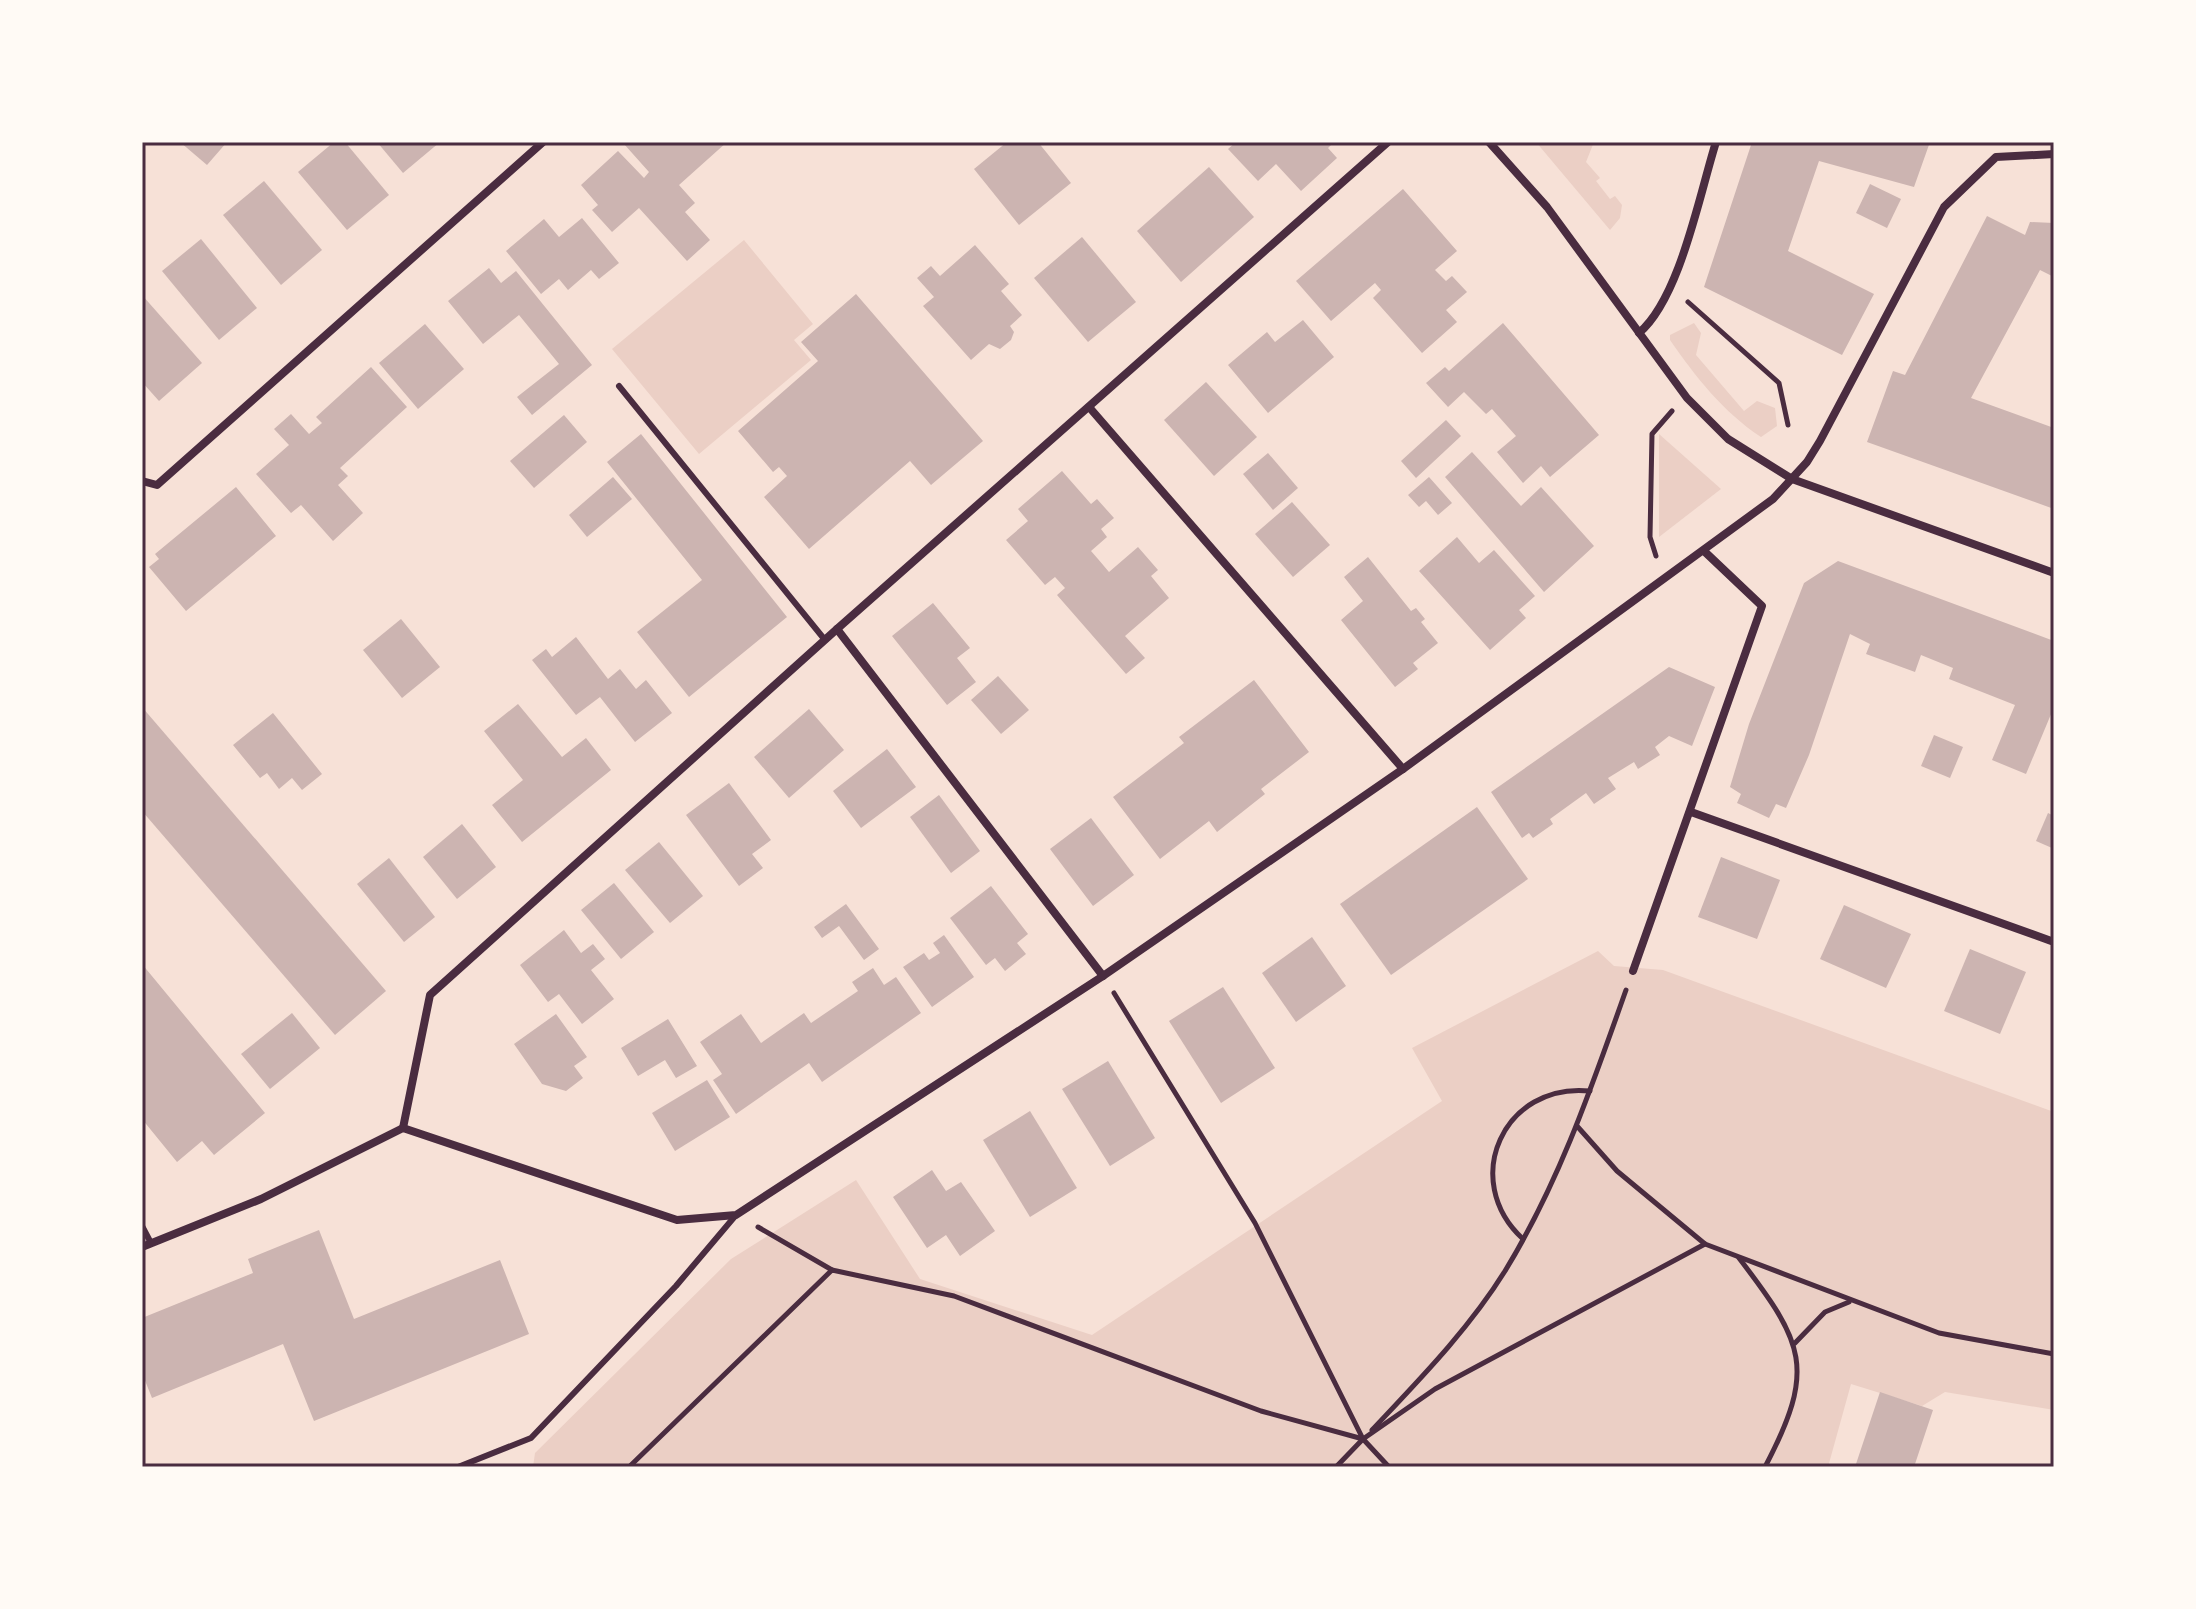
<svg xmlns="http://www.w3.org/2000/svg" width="2196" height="1609" font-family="'Titillium Web',sans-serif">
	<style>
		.green { fill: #ebcfc5 }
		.building { fill: #ccb4b1 }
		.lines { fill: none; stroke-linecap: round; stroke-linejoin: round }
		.path { stroke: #4a2c40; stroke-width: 5 }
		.service { stroke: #4a2c40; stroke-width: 6 }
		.minor { stroke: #4a2c40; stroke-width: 8 }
		.neatline { fill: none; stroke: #4a2c40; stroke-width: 3 }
	</style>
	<rect width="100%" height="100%" fill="#f7e1d7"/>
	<g class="green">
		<path d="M 1536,142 L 1594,142 L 1586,162 L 1600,178 L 1596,181 L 1610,199 L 1615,196 L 1622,205 L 1620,218 L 1610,230 Z"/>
		<path d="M 744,240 L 813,324 L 794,340 L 811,360 L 699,454 L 612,349 Z"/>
		<path d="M 1694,323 L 1701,333 L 1696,355 L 1744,411 L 1757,401 L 1775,408 L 1777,426 L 1761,437 C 1723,412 1695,376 1670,340 L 1670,335 Z"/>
		<path d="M 1659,434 L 1721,489 L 1659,537 Z"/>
		<path d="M 1598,951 L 1614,966 L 1663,970 L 2054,1112 L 2054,1410 L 1945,1392 L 1922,1406 L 1851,1384 L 1828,1467 L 533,1467 L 535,1453 L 731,1259 L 856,1180 L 920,1279 L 1092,1335 L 1442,1101 L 1412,1048 Z"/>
	</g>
	<g class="building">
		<path d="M 180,142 L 227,142 L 207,165 Z"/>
		<path d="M 334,142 L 345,142 L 389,195 L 347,230 L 298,172 Z"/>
		<path d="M 377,142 L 440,142 L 403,173 Z"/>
		<path d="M 626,142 L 727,142 L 679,185 L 695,203 L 685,212 L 710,240 L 687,261 L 639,208 L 612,232 L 592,210 L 598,205 L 581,185 L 618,151 L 644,178 L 649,172 L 624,144 Z"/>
		<path d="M 1007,142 L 1038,142 L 1071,183 L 1019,225 L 974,169 Z"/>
		<path d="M 1236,142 L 1334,142 L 1328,148 L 1337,158 L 1301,191 L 1276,164 L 1258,181 L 1228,149 Z"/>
		<path d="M 1752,142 L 1930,142 L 1914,187 L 1819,161 L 1788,251 L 1874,294 L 1842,355 L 1704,287 Z"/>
		<path d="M 1209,167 L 1254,217 L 1181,282 L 1137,231 Z"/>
		<path d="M 264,181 L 322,250 L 281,285 L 223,215 Z"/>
		<path d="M 1870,184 L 1901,199 L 1887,228 L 1856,213 Z"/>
		<path d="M 1403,189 L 1457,251 L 1435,270 L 1446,281 L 1452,276 L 1467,292 L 1446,310 L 1457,322 L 1422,353 L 1373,298 L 1381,290 L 1375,283 L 1331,321 L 1296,281 Z"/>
		<path d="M 1987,216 L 2025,235 L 2030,222 L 2054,223 L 2054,277 L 2040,270 L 1971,398 L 2054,428 L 2054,509 L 1867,442 L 1893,371 L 1905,375 Z"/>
		<path d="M 582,218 L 619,263 L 599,279 L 591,270 L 568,290 L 559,279 L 541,294 L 506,251 L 544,219 L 559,237 Z"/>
		<path d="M 1082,237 L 1136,302 L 1088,342 L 1034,278 Z"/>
		<path d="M 201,239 L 257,308 L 219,340 L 162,271 Z"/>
		<path d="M 975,245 L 1009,284 L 1001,291 L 1022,315 L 1010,326 L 1014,332 L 1011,340 L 1000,349 L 989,344 L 971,360 L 923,306 L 934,297 L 917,278 L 931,266 L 940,276 Z"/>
		<path d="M 489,268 L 501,283 L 516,271 L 592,365 L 532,415 L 517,397 L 559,364 L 519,315 L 483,344 L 448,301 Z"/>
		<path d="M 856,294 L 983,441 L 931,485 L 910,461 L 809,549 L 764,497 L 787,476 L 779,467 L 773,472 L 738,431 L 818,361 L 801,342 Z"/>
		<path d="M 142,295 L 202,363 L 159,401 L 142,382 Z"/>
		<path d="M 1303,320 L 1334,357 L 1268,413 L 1228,365 L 1267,332 L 1275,342 Z"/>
		<path d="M 1503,323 L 1599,435 L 1550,477 L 1541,466 L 1523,483 L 1497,452 L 1516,436 L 1492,409 L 1486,414 L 1464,392 L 1448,407 L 1426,383 L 1445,367 L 1449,371 Z"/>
		<path d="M 425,324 L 464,369 L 418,409 L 379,363 Z"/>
		<path d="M 371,367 L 407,407 L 340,468 L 348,476 L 338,485 L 363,513 L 333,541 L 301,505 L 291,513 L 256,474 L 289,445 L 274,429 L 291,414 L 309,434 L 322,423 L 316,417 Z"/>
		<path d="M 1206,382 L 1257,437 L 1214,476 L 1164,420 Z"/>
		<path d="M 564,415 L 587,442 L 534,488 L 510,461 Z"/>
		<path d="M 1446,420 L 1461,436 L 1416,478 L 1401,461 Z"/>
		<path d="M 641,434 L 787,617 L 689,697 L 637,632 L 702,580 L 607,462 Z"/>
		<path d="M 1472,452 L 1521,506 L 1541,487 L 1594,546 L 1544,592 L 1445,477 Z"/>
		<path d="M 1268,453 L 1298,488 L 1273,510 L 1243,474 Z"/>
		<path d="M 1062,471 L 1091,504 L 1097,499 L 1114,518 L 1101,529 L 1107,537 L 1091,551 L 1098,559 L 1109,572 L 1138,547 L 1158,570 L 1151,576 L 1169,598 L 1125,636 L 1145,658 L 1126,674 L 1057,595 L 1065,588 L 1055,577 L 1045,585 L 1006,540 L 1028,521 L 1018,509 Z"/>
		<path d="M 613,477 L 632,499 L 587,537 L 569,515 Z"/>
		<path d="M 1429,477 L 1452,503 L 1438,515 L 1426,501 L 1419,507 L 1408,495 Z"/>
		<path d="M 236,487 L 276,536 L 186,611 L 149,567 L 159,559 L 155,554 Z"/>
		<path d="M 1292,502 L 1330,545 L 1293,577 L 1255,534 Z"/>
		<path d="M 1457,537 L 1479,563 L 1494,550 L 1535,596 L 1519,610 L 1526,618 L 1490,650 L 1419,571 Z"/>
		<path d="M 1368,557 L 1411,611 L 1416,608 L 1425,619 L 1421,622 L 1438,643 L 1413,663 L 1418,669 L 1395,687 L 1341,620 L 1363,601 L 1344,577 Z"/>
		<path d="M 1838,561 L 2054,641 L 2054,707 L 2026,774 L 1992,760 L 2015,705 L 1949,679 L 1953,668 L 1921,655 L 1915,672 L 1866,654 L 1870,644 L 1850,634 L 1809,755 L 1786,808 L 1776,804 L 1769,818 L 1737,803 L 1741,794 L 1730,787 L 1749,724 L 1804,583 Z"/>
		<path d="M 933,603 L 970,648 L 957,658 L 976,682 L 947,705 L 892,636 Z"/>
		<path d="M 401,619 L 440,667 L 402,698 L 363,650 Z"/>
		<path d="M 576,637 L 608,679 L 620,669 L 636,689 L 646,680 L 672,713 L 635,742 L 600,697 L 576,715 L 532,660 L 546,649 L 552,657 Z"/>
		<path d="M 1669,667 L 1715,687 L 1692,746 L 1669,736 L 1655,747 L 1660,755 L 1638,769 L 1634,762 L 1608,778 L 1616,789 L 1594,804 L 1586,793 L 1550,819 L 1553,824 L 1533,838 L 1529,833 L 1522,838 L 1491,792 Z"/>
		<path d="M 998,676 L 1029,710 L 1001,734 L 971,700 Z"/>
		<path d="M 1254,680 L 1309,752 L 1261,789 L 1265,794 L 1217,832 L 1209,821 L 1160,859 L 1113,797 L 1184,743 L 1179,737 Z"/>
		<path d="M 518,704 L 562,757 L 586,738 L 611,770 L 522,842 L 492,805 L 523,780 L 484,731 Z"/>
		<path d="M 142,707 L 386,991 L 335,1035 L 142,811 Z"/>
		<path d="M 809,709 L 844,750 L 789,798 L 754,757 Z"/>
		<path d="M 273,713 L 322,774 L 302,790 L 292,778 L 279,789 L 267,773 L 260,778 L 233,745 Z"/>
		<path d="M 1934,735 L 1963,747 L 1950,778 L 1921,766 Z"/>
		<path d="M 887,749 L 916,787 L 861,828 L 833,791 Z"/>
		<path d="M 729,783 L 771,840 L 752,854 L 763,868 L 739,886 L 686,815 Z"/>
		<path d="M 939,795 L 980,851 L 951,873 L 910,817 Z"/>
		<path d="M 1477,807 L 1528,879 L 1391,975 L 1340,904 Z"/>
		<path d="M 2048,813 L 2054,816 L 2052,848 L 2036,841 Z"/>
		<path d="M 1091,818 L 1134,875 L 1093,906 L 1050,849 Z"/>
		<path d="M 462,824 L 496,867 L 457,899 L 423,857 Z"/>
		<path d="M 659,842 L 703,896 L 670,923 L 625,870 Z"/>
		<path d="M 1721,857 L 1780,880 L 1757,939 L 1698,917 Z"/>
		<path d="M 389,858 L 435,917 L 404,942 L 357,884 Z"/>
		<path d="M 614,883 L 654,932 L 621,959 L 581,910 Z"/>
		<path d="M 991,886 L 1028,934 L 1017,943 L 1026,954 L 1005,971 L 995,958 L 986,965 L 950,918 Z"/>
		<path d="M 846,904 L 879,949 L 864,960 L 839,926 L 822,938 L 814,927 Z"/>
		<path d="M 1844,905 L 1911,934 L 1886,988 L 1820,959 Z"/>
		<path d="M 564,930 L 581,953 L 593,944 L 605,959 L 591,970 L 614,999 L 582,1024 L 559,994 L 548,1002 L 520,965 Z"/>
		<path d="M 944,935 L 974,977 L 932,1007 L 903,967 L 924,953 L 929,960 L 940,953 L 933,943 Z"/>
		<path d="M 1312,937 L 1346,986 L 1296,1022 L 1262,973 Z"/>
		<path d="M 1970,949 L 2026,972 L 2000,1034 L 1944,1011 Z"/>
		<path d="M 142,964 L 265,1113 L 214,1155 L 202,1141 L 177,1162 L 142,1119 Z"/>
		<path d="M 873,968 L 884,985 L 896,977 L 921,1013 L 822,1082 L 809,1063 L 736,1114 L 713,1080 L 722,1074 L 700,1042 L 741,1014 L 761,1043 L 804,1013 L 811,1023 L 858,991 L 852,982 Z"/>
		<path d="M 1223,987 L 1275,1068 L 1221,1103 L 1169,1021 Z"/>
		<path d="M 292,1013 L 320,1048 L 270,1089 L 241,1054 Z"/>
		<path d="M 556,1014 L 587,1057 L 574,1066 L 583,1078 L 566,1091 L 542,1084 L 514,1044 Z"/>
		<path d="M 668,1019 L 697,1066 L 676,1078 L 665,1060 L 638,1076 L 621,1048 Z"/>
		<path d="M 1108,1061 L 1155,1138 L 1110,1166 L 1062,1089 Z"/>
		<path d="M 707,1080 L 730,1117 L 675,1151 L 652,1113 Z"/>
		<path d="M 1030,1111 L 1077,1188 L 1030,1217 L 983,1140 Z"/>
		<path d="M 932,1170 L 946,1191 L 961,1182 L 995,1231 L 960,1256 L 946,1235 L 927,1248 L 893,1197 Z"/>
		<path d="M 319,1230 L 354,1319 L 500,1260 L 529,1334 L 314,1421 L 283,1344 L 152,1398 L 142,1373 L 142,1318 L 253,1273 L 248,1259 Z"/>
		<path d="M 1880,1392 L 1933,1410 L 1914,1467 L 1855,1467 Z"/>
	</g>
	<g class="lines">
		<g class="path">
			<path d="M 1688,302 L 1779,383 L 1788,425"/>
			<path d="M 1656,556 L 1650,537 L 1652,434 L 1672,411"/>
			<path d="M 1114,993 L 1255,1223 L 1363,1439 L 1435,1389 L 1705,1244"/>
			<path d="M 1577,1126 L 1617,1171 L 1705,1244 L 1939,1333 L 2054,1354"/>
			<path d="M 758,1227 L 832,1270"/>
			<path d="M 1523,1239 C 1459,1180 1504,1082 1590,1091"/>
			<path d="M 1739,1258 C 1804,1343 1817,1368 1765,1467"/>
			<path d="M 1795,1343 L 1825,1312 L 1849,1302"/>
			<path d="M 1372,1430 C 1419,1380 1469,1329 1505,1271 C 1559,1183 1592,1086 1626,990"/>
			<path d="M 629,1467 L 832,1270 L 954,1296 L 1261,1411 L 1363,1439 L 1389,1467"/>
			<path d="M 1336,1467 L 1362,1440"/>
		</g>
		<g class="service">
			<path d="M 619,386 L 825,640"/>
			<path d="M 142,1226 L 151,1243"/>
			<path d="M 458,1467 L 531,1438 L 676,1286 L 736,1215"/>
		</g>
		<g class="minor">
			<path d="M 1489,142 L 1547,207 L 1687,398 L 1728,439 L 1792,479 L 2054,573"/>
			<path d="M 1639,333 C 1680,298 1699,196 1716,142"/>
			<path d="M 1089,407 L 1403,769"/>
			<path d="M 142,481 L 157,485 L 543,142"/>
			<path d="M 837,629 L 1103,976"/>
			<path d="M 1691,812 L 2054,942"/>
			<path d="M 1633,971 L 1762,606 L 1704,551"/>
			<path d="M 403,1128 L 430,995 L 837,629 L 1388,142"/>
			<path d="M 142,1247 L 261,1199 L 403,1128 L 677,1220 L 736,1215 L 1103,976 L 1403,769 L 1773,499 L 1807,462 L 1820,441 L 1944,207 L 1996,157 L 2054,154"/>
		</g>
	</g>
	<rect width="2196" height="1609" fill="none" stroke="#fffaf5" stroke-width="288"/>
	<rect x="144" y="144" width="1908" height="1321" class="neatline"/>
</svg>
